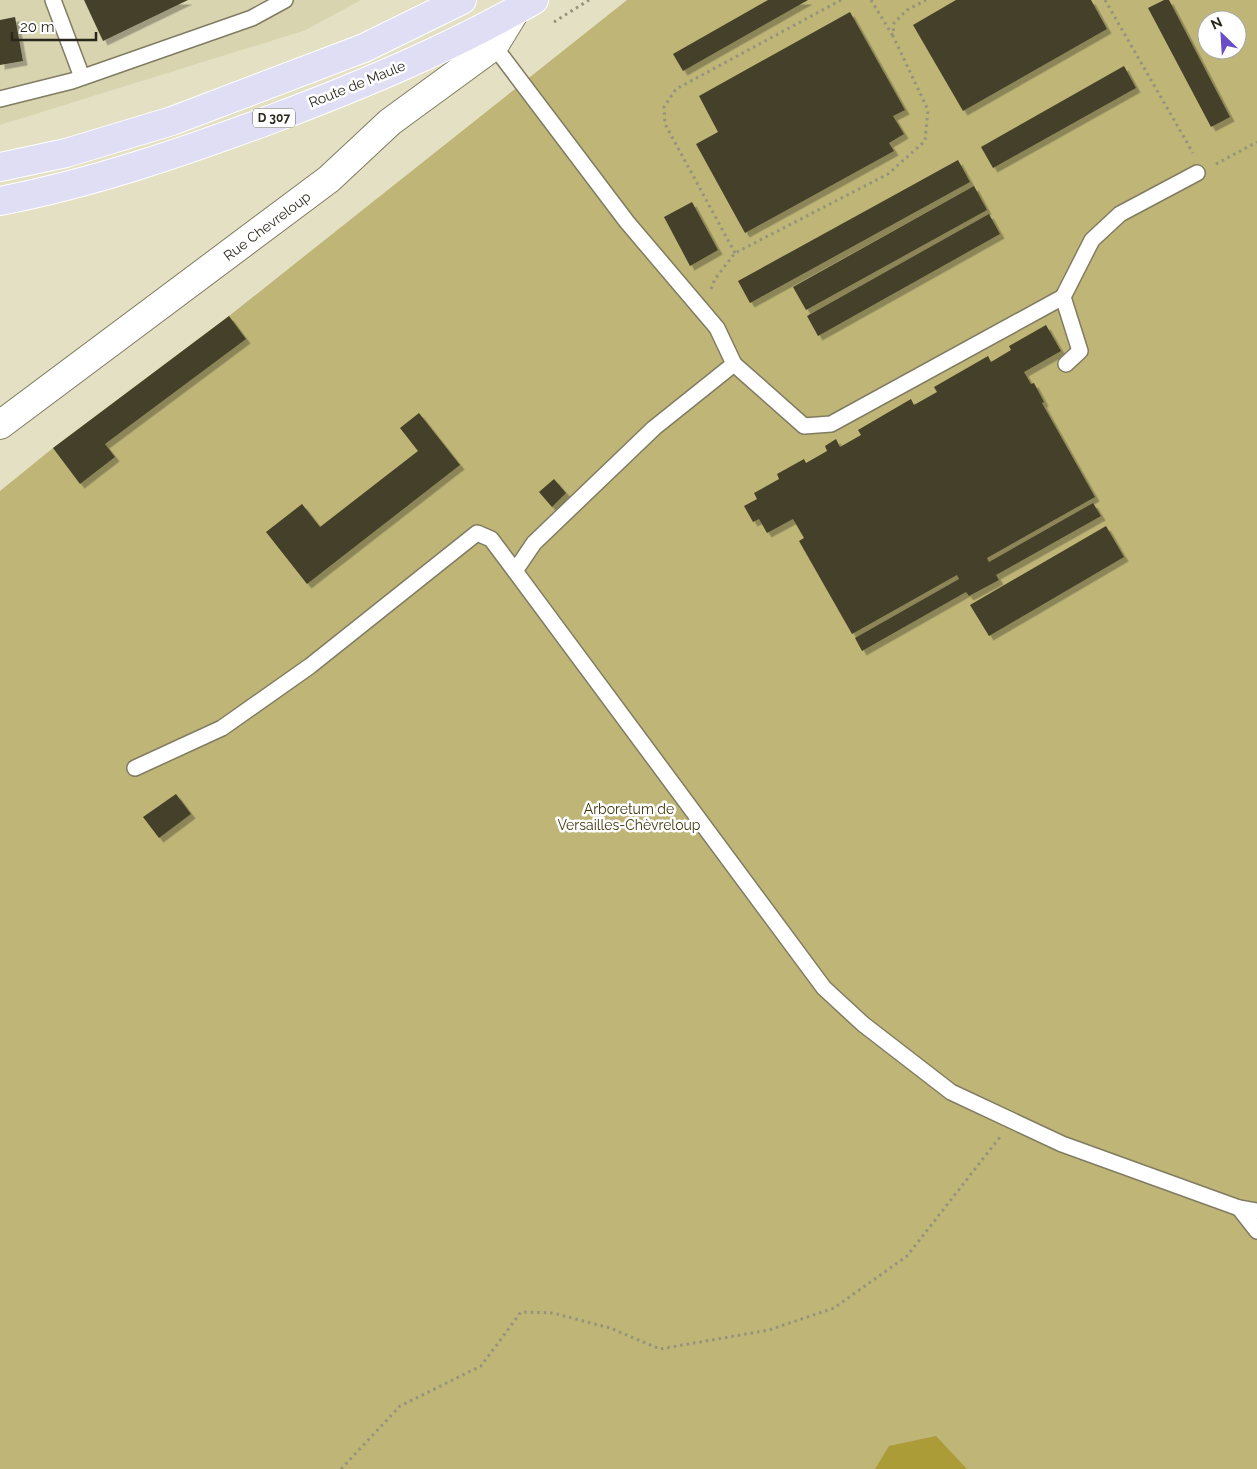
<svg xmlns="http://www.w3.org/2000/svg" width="1257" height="1469" font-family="Raleway,sans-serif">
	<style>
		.built { fill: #d9d4b0 }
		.green { fill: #beb577; fill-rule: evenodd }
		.forest { fill: #ac9c37 }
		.building { fill: #454129; filter: url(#shadow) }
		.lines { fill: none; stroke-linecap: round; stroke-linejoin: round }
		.service-casing { stroke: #807c62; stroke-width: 18 }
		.minor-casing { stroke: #807c62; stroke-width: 30 }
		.primary-casing { stroke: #fff; stroke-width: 30 }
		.path { stroke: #96937d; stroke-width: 3; stroke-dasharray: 2.5 4; stroke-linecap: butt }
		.service { stroke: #fff; stroke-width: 15 }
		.minor { stroke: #fff; stroke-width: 28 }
		.primary { stroke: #e0def5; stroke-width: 28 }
		.labels { text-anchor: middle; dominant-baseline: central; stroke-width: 5; stroke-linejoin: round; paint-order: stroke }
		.shield { fill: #fff; stroke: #696860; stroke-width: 1 }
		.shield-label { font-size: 12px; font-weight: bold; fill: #29271c }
		.street-label { font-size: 14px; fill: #29271c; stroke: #fff }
		.park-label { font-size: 14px; fill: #3f380e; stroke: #fff }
	</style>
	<defs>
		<filter id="shadow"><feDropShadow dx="4.5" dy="4.5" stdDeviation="0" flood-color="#0004"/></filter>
	</defs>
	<rect width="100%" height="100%" fill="#e4e0c3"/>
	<path class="built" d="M 0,0 L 361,0 L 306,30 L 0,125 Z"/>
	<path class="green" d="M 627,0 L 1257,0 L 1257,1469 L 0,1469 L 0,491 L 53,448 L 229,316 ZM 1207,20 L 1237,20 L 1237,50 L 1207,50 Z"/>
	<path class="forest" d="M 936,1436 L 967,1469 L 875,1469 L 889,1446 Z"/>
	<g class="building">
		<path d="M 84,0 L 188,0 L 103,41 Z"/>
		<path d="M 768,0 L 808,0 L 683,71 L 673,54 Z"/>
		<path d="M 956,0 L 1091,0 L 1107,29 L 963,111 L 913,25 Z"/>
		<path d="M 1164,0 L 1169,0 L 1230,117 L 1211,127 L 1148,8 Z"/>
		<path d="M 850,12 L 905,110 L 893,116 L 904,134 L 889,143 L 894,151 L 745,233 L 696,144 L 718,132 L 699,96 Z"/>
		<path d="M 15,17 L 23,61 L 0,65 L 0,20 Z"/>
		<path d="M 1124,66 L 1136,88 L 993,168 L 981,147 Z"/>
		<path d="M 958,160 L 970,182 L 750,303 L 738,281 Z"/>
		<path d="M 974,186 L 987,210 L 806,310 L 793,287 Z"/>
		<path d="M 692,202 L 718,250 L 690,266 L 664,217 Z"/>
		<path d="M 989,214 L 1000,234 L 818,336 L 807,316 Z"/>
		<path d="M 229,316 L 246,339 L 105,444 L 115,457 L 80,484 L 53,448 Z"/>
		<path d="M 1046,325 L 1061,351 L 1024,372 L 1031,384 L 1034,383 L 1044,402 L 1042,403 L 1095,497 L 987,558 L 989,562 L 1093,503 L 1101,516 L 996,575 L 999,580 L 969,596 L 966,592 L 862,651 L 855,638 L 959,579 L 957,575 L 852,634 L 799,541 L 804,538 L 793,519 L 767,533 L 759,519 L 753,522 L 744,506 L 757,499 L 754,493 L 779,479 L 777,474 L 804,459 L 806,463 L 827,451 L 825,446 L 836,439 L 840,447 L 861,435 L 858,430 L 911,399 L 914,405 L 937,392 L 934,387 L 988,356 L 991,362 L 1011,350 L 1009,346 Z"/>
		<path d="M 419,413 L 460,465 L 307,584 L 266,532 L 302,504 L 320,527 L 418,451 L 400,428 Z"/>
		<path d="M 554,479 L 566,493 L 552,507 L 539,492 Z"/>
		<path d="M 1106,526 L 1124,557 L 989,636 L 970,605 Z"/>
		<path d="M 176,794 L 191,814 L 159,838 L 143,817 Z"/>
	</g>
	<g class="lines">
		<g class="service-casing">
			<g id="service">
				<path d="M 53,0 L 82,77"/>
				<path d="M 494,46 L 627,222 L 717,328 L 734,364 L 654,428 L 534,543 L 515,571 L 824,988 L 863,1024 L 951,1092 L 1062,1144 L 1239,1208 L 1257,1211"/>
				<path d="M 0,99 L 72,81 L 252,18 L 285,0"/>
				<path d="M 1063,297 L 1092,240 L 1120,214 L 1197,173"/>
				<path d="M 734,364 L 804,426 L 831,424 L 1063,297 L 1080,351 L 1066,364"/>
				<path d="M 135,768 L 222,728 L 310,666 L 477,533 L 491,539 L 515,571"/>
				<path d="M 1239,1208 L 1257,1231"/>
			</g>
		</g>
		<g class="minor-casing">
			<path id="minor" d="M 0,425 L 329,179 L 390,122 L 494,46 L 516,10"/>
		</g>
		<g class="primary-casing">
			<g id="primary">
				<path d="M 0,167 L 66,153 L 172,121 L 364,48 L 462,0"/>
				<path d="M 0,201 C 93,183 183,152 272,119 C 362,85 451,48 534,0"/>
			</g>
		</g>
		<g class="path">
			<path d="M 871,0 L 893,36"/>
			<path d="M 1105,0 L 1193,153"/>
			<path d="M 554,22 L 589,0"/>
			<path d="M 1216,164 L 1257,142"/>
			<path d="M 735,253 L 665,124 L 664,107 L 676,89 L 841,0"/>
			<path d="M 711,289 L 715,279 L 735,253 L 888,174 L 925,141 L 928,110 L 893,36 L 894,23 L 907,10 L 926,0"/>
			<path d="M 341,1469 L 400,1406 L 481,1366 L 521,1312 L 553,1313 L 610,1328 L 660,1349 L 769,1330 L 834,1308 L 907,1256 L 1000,1137"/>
		</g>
		<use href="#service" class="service"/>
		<use href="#minor" class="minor"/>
		<use href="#primary" class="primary"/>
	</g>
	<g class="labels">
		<rect class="shield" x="253" y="108.5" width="42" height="19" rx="4"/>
		<g class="shield-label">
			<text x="274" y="118">D 307</text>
		</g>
		<g class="street-label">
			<text transform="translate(357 84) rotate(-22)">Route de Maule</text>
			<text transform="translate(267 226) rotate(-37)">Rue Chevreloup</text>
		</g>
		<g class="park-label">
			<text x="629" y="809">Arboretum de<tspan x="629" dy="16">Versailles-Chèvreloup</tspan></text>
		</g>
	</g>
	<g transform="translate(1222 35) rotate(335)"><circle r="24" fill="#ffffff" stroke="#a9a9a4"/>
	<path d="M0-4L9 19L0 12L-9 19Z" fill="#694dc6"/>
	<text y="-8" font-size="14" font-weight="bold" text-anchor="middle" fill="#29271c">N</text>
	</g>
	<path d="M12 32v8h84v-8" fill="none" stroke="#29271c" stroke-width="2.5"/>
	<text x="20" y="32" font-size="15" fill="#29271c" stroke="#ffffff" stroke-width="4" paint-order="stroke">20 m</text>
</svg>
